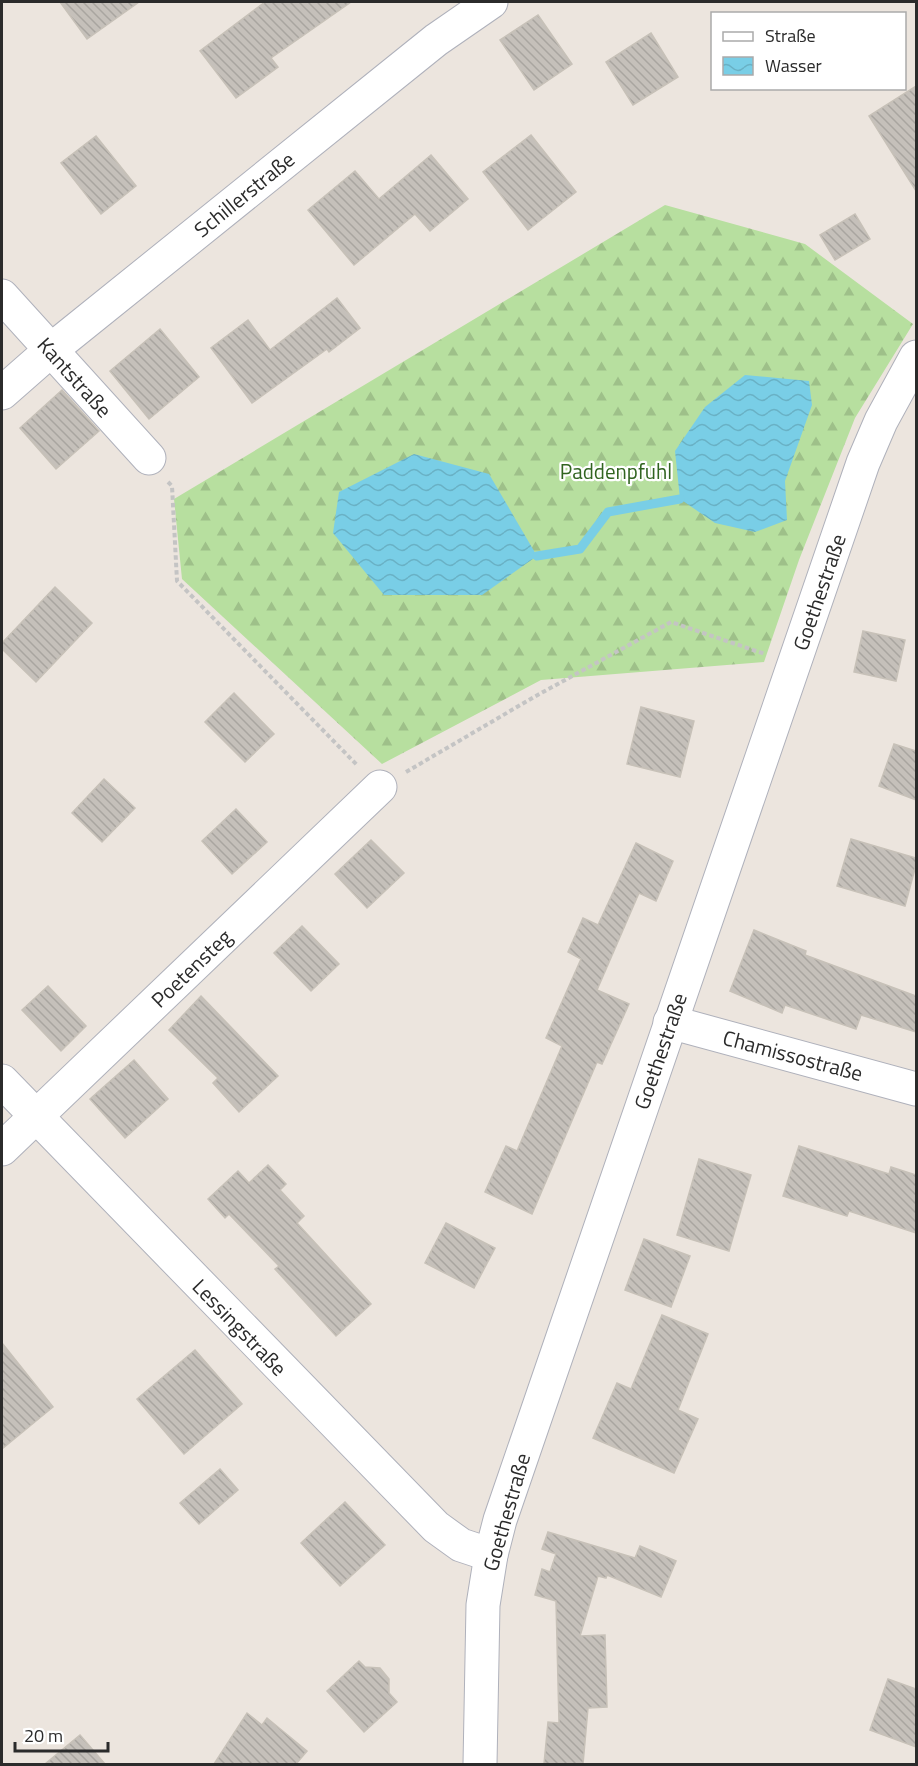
<svg xmlns="http://www.w3.org/2000/svg" width="918" height="1766" font-family="'Titillium Web',sans-serif">
	<style>
		.forest { fill: url(#forest-firs) }
		.water { fill: url(#water-waves) }
		.lines { fill: none; stroke-linecap: round; stroke-linejoin: round }
		.stream { stroke: #79cee6; stroke-width: 9 }
		.building { fill: url(#building-back-hatch); stroke: #c7c1b8; stroke-width: 1.5 }
		.minor-casing { stroke: #afb1bb; stroke-width: 35 }
		.path { stroke: #c4c4c4; stroke-width: 4; stroke-dasharray: 4.5 3; stroke-linecap: butt }
		.minor { stroke: #fff; stroke-width: 33 }
		.labels { text-anchor: middle; dominant-baseline: central; stroke-width: 4.5; stroke-linejoin: round; paint-order: stroke }
		.street-label { font-size: 21px; fill: #2b2b2b; stroke: #fff }
		.park-label { font-size: 21px; fill: #316420; stroke: #fff }
	</style>
	<defs>
		<pattern id="forest-firs" width="22" height="20" patternUnits="userSpaceOnUse" patternTransform="scale(1.5)"><rect width="22" height="20" fill="#b7df9f"/><path d="M5 1l3.5 6h-7zM16 11l3.5 6h-7z" fill="#9ec089"/></pattern>
		<pattern id="water-waves" width="16" height="10" patternUnits="userSpaceOnUse" patternTransform="scale(1.5)"><rect width="16" height="10" fill="#79cee6"/><path d="M0 5q4-4 8 0t8 0" fill="none" stroke="#69b1c5"/></pattern>
		<pattern id="building-back-hatch" width="6" height="6" patternUnits="userSpaceOnUse" patternTransform="scale(1.5)"><rect width="6" height="6" fill="#c5c0ba"/><path d="M-1 5l2 2M0 0l6 6M5-1l2 2" fill="none" stroke="#a9a5a0"/></pattern>
	</defs>
	<rect width="100%" height="100%" fill="#ece5de"/>
	<path class="forest" d="M 665,205 L 805,244 L 913,324 L 855,418 L 799,560 L 764,662 L 541,680 L 382,764 L 182,579 L 174,499 Z"/>
	<g class="water">
		<path d="M 745,375 L 809,381 L 812,405 L 785,481 L 787,520 L 755,532 L 715,523 L 680,499 L 675,451 L 705,407 Z"/>
		<path d="M 414,454 L 489,474 L 537,556 L 482,595 L 384,595 L 333,533 L 339,492 Z"/>
	</g>
	<g class="lines">
		<path class="stream" d="M 537,556 L 580,549 L 608,512 L 680,499"/>
	</g>
	<g class="building">
		<path d="M 60,2 L 139,2 L 87,39 Z"/>
		<path d="M 265,2 L 351,2 L 271,58 L 278,67 L 236,98 L 200,51 Z"/>
		<path d="M 538,15 L 572,64 L 534,90 L 500,40 Z"/>
		<path d="M 651,33 L 678,77 L 633,105 L 606,62 Z"/>
		<path d="M 916,86 L 916,191 L 869,116 Z"/>
		<path d="M 531,135 L 576,192 L 528,230 L 483,172 Z"/>
		<path d="M 96,136 L 136,186 L 101,214 L 61,163 Z"/>
		<path d="M 431,155 L 468,199 L 430,231 L 415,214 L 354,265 L 308,210 L 355,171 L 379,199 Z"/>
		<path d="M 855,214 L 870,239 L 835,260 L 820,235 Z"/>
		<path d="M 337,298 L 360,328 L 329,352 L 327,349 L 252,403 L 211,348 L 248,320 L 270,350 Z"/>
		<path d="M 160,329 L 199,377 L 149,419 L 110,371 Z"/>
		<path d="M 62,390 L 99,431 L 56,469 L 20,428 Z"/>
		<path d="M 55,587 L 92,623 L 36,682 L 2,649 L 2,643 Z"/>
		<path d="M 863,631 L 905,640 L 896,681 L 854,672 Z"/>
		<path d="M 234,693 L 274,734 L 245,762 L 205,722 Z"/>
		<path d="M 641,707 L 694,721 L 680,777 L 627,764 Z"/>
		<path d="M 894,744 L 916,751 L 916,800 L 879,786 Z"/>
		<path d="M 104,779 L 135,808 L 102,842 L 72,813 Z"/>
		<path d="M 236,809 L 267,842 L 232,874 L 202,841 Z"/>
		<path d="M 851,839 L 916,858 L 916,865 L 905,906 L 837,886 Z"/>
		<path d="M 371,840 L 404,873 L 367,908 L 335,874 Z"/>
		<path d="M 636,843 L 673,861 L 656,901 L 639,893 L 597,990 L 629,1004 L 602,1064 L 597,1062 L 532,1214 L 485,1192 L 506,1146 L 517,1151 L 562,1046 L 546,1038 L 581,959 L 568,952 L 583,918 L 598,925 Z"/>
		<path d="M 302,926 L 339,964 L 311,991 L 274,953 Z"/>
		<path d="M 754,930 L 806,951 L 805,955 L 916,996 L 916,1032 L 861,1015 L 856,1029 L 785,1005 L 782,1013 L 730,991 Z"/>
		<path d="M 48,986 L 86,1026 L 61,1051 L 22,1010 Z"/>
		<path d="M 201,996 L 278,1076 L 239,1112 L 213,1083 L 218,1078 L 169,1030 Z"/>
		<path d="M 134,1060 L 168,1099 L 125,1138 L 90,1099 Z"/>
		<path d="M 799,1146 L 889,1174 L 891,1167 L 916,1175 L 916,1233 L 849,1211 L 847,1216 L 783,1196 Z"/>
		<path d="M 699,1159 L 751,1175 L 729,1251 L 677,1235 Z"/>
		<path d="M 268,1165 L 286,1184 L 280,1190 L 304,1216 L 297,1223 L 371,1304 L 336,1336 L 275,1269 L 279,1266 L 229,1214 L 225,1218 L 208,1199 L 238,1171 L 249,1183 Z"/>
		<path d="M 446,1223 L 495,1248 L 474,1288 L 425,1263 Z"/>
		<path d="M 644,1239 L 690,1256 L 671,1307 L 625,1290 Z"/>
		<path d="M 662,1315 L 708,1334 L 678,1410 L 698,1419 L 674,1473 L 593,1438 L 617,1383 L 631,1389 Z"/>
		<path d="M 2,1343 L 53,1407 L 2,1449 Z"/>
		<path d="M 195,1350 L 242,1404 L 184,1454 L 137,1399 Z"/>
		<path d="M 220,1469 L 238,1490 L 199,1524 L 180,1503 Z"/>
		<path d="M 345,1502 L 385,1545 L 340,1586 L 301,1543 Z"/>
		<path d="M 548,1532 L 635,1558 L 640,1546 L 676,1561 L 661,1597 L 607,1575 L 606,1578 L 598,1576 L 580,1636 L 605,1635 L 607,1707 L 588,1708 L 583,1764 L 544,1764 L 548,1722 L 559,1723 L 556,1601 L 535,1595 L 542,1569 L 550,1572 L 556,1554 L 542,1549 Z"/>
		<path d="M 359,1661 L 365,1667 L 380,1668 L 389,1679 L 389,1693 L 397,1702 L 364,1732 L 327,1691 Z"/>
		<path d="M 888,1679 L 916,1689 L 916,1747 L 870,1730 Z"/>
		<path d="M 247,1713 L 262,1725 L 267,1718 L 307,1751 L 296,1764 L 214,1764 Z"/>
		<path d="M 80,1735 L 105,1764 L 45,1764 Z"/>
	</g>
	<g class="lines">
		<g class="minor-casing">
			<g id="minor">
				<path d="M 2,296 L 149,458"/>
				<path d="M 2,393 L 51,350 L 436,40 L 491,2"/>
				<path d="M 670,1022 L 916,1089"/>
				<path d="M 2,1081 L 436,1527 L 461,1545 L 491,1555"/>
				<path d="M 2,1149 L 380,787"/>
				<path d="M 480,1764 L 483,1605 L 491,1555 L 500,1520 L 863,463 L 881,421 L 916,357"/>
			</g>
		</g>
		<g class="path">
			<path d="M 168,482 L 172,486 L 177,581 L 357,765"/>
			<path d="M 406,772 L 534,697 L 671,622 L 765,654"/>
		</g>
		<use href="#minor" class="minor"/>
	</g>
	<g class="labels">
		<g class="street-label">
			<text transform="translate(244 194) rotate(-39)">Schillerstraße</text>
			<text transform="translate(75 377) rotate(48)">Kantstraße</text>
			<text transform="translate(819 592) rotate(-71)">Goethestraße</text>
			<text transform="translate(191 968) rotate(-44)">Poetensteg</text>
			<text transform="translate(660 1051) rotate(-71)">Goethestraße</text>
			<text transform="translate(793 1055) rotate(15)">Chamissostraße</text>
			<text transform="translate(240 1327) rotate(46)">Lessingstraße</text>
			<text transform="translate(506 1512) rotate(-74)">Goethestraße</text>
		</g>
		<g class="park-label">
			<text x="616" y="471">Paddenpfuhl</text>
		</g>
	</g>
	<rect width="918" height="1766" fill="none" stroke="#2b2b2b" stroke-width="6"/>
	<rect x="711" y="12" width="195" height="78" fill="#ffffff" stroke="#aaaaaa" stroke-width="1.5"/>
	<rect x="723" y="32" width="30" height="9" fill="#ffffff" stroke="#aaaaaa" stroke-width="1.5"/>
	<text x="765" y="42" font-size="18" fill="#2b2b2b">Straße</text>
	<rect x="723" y="57" width="30" height="18" fill="url(#water-waves)" stroke="#aaaaaa" stroke-width="1.5"/>
	<text x="765" y="72" font-size="18" fill="#2b2b2b">Wasser</text>
	<path d="M15 1742v9h93v-9" fill="none" stroke="#2b2b2b" stroke-width="3"/>
	<text x="24" y="1742" font-size="18" fill="#2b2b2b" stroke="#ffffff" stroke-width="4.5" paint-order="stroke">20 m</text>
</svg>
